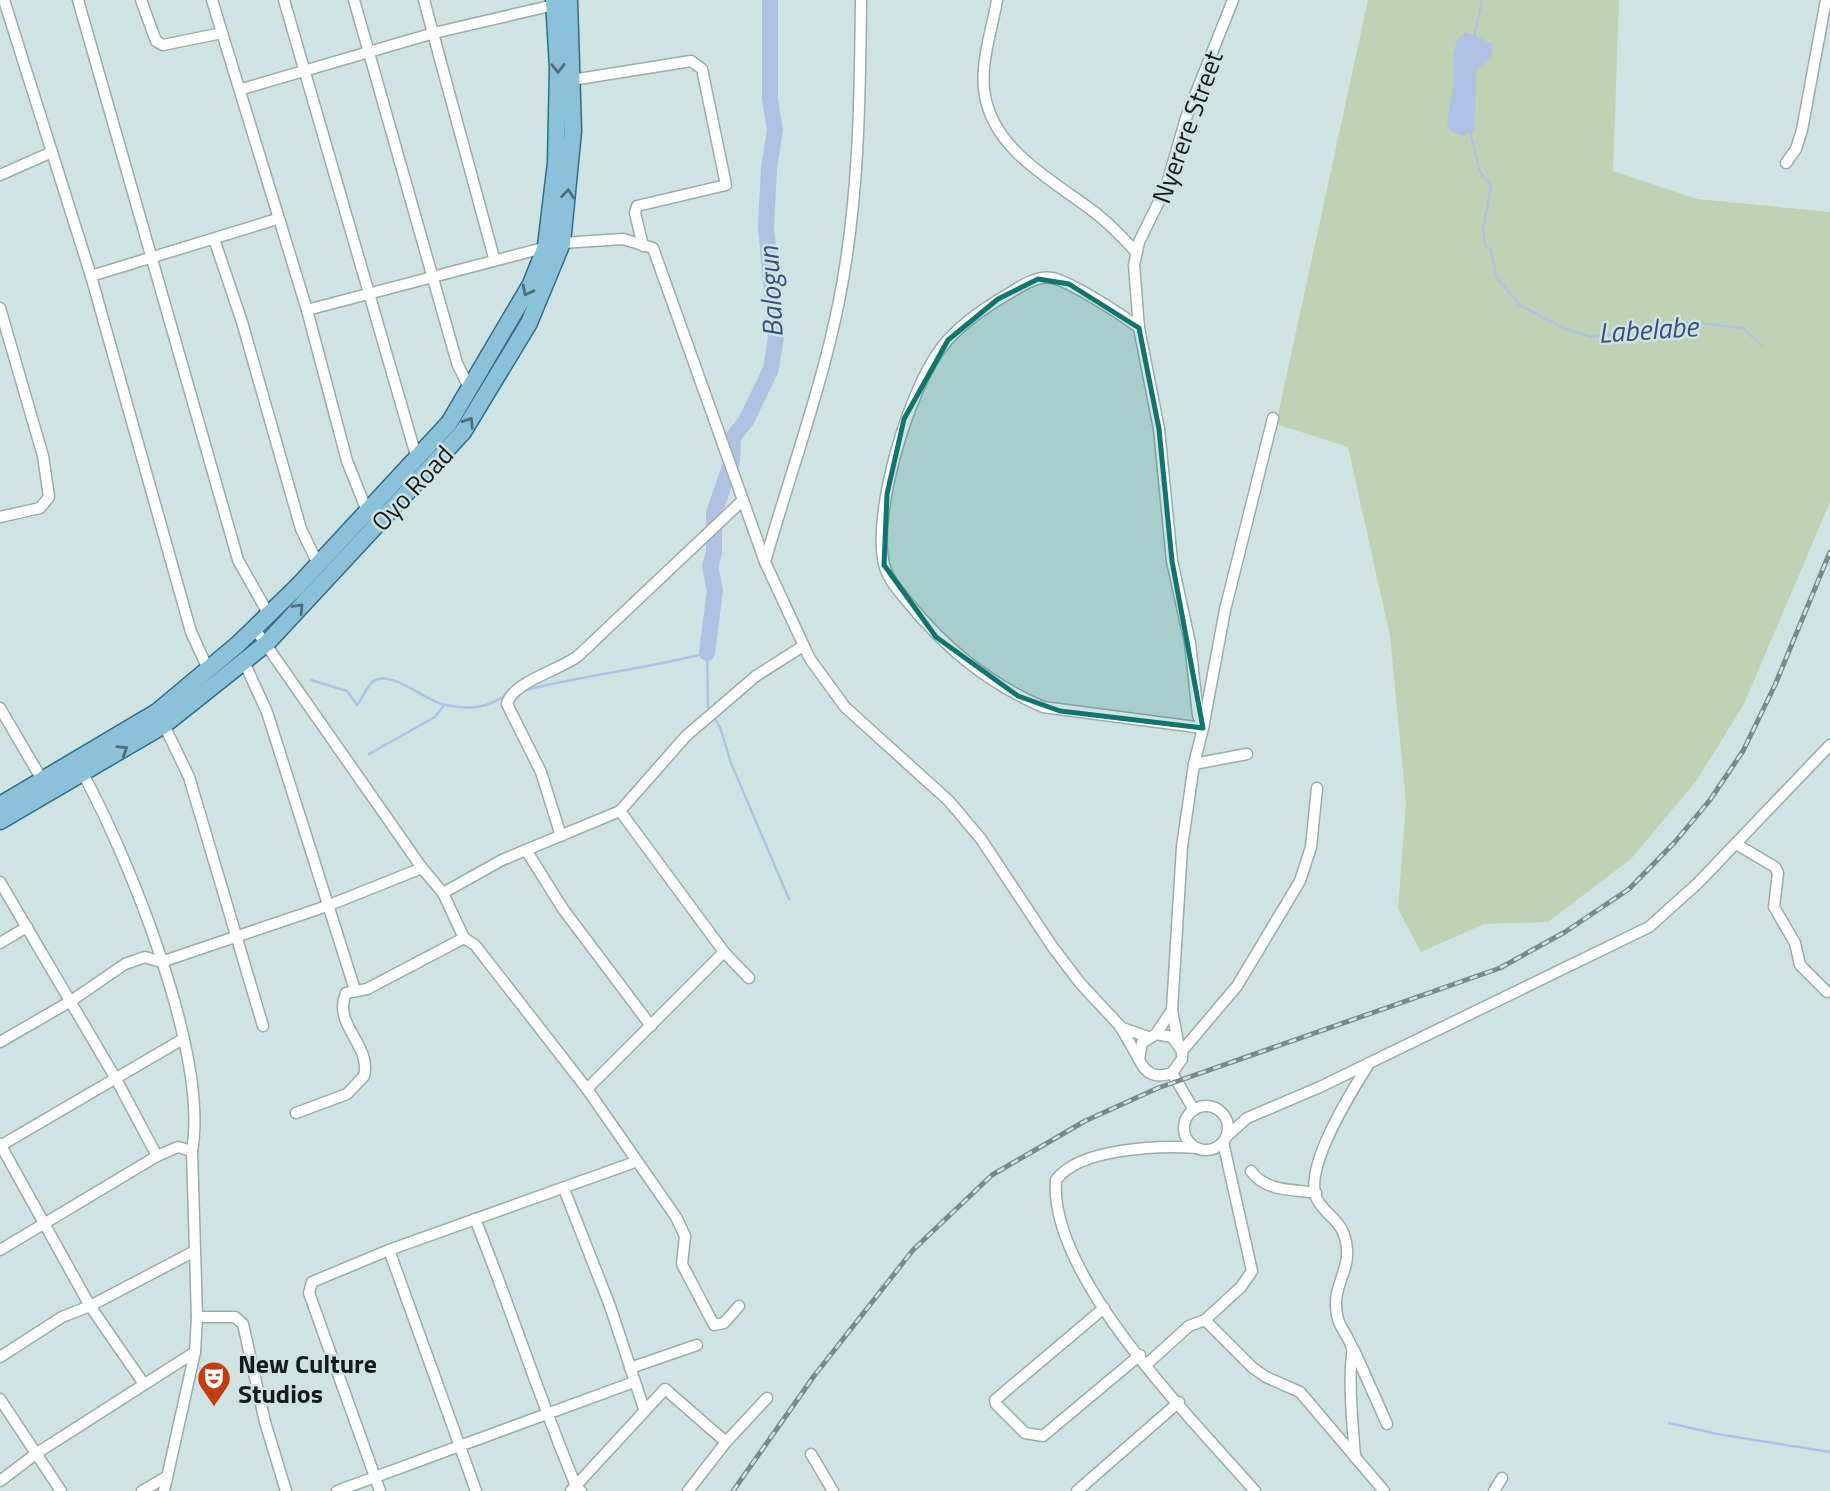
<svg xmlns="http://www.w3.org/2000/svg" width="1830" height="1491" font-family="'Titillium Web',sans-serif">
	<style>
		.green { fill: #c0d2b4 }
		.water { fill: #afc2e3 }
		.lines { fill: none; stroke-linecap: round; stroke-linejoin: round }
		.stream { stroke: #afc2e3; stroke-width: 2.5 }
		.river { stroke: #afc2e3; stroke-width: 16 }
		.street-casing { stroke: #9aacac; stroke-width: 13 }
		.primary-casing { stroke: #2f6e88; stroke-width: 19 }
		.street { stroke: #fff; stroke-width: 10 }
		.primary { stroke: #8bc2da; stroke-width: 16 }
		.rail-casing { stroke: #7b8989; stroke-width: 5 }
		.rail { stroke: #d0e3e3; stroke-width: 2.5; stroke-dasharray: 8; stroke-linecap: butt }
		.oneway { stroke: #506f7b }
		.marked { fill: #0f766e; fill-opacity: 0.2; stroke: #0f766e; stroke-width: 5; stroke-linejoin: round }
		.labels { text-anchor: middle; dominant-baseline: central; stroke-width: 5; stroke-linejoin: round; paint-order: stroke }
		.street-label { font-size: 26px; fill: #151c1c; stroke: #d0e3e3 }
		.poi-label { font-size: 26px; font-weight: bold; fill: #151c1c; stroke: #d0e3e3; text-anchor: start }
		.water-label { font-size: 28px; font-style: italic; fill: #37507d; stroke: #d0e3e3 }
	</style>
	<rect width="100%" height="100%" fill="#d0e3e3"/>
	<path class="green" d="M 1368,0 L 1619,0 L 1613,171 L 1697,199 L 1830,212 L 1830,502 L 1744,704 L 1697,780 L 1631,859 L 1548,922 L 1484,924 L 1421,952 L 1398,909 L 1406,803 L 1390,636 L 1348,447 L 1276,424 Z"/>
	<path class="water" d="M 1466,32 L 1493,44 L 1491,56 L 1476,71 L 1475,131 L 1462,136 L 1450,131 L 1447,122 L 1453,88 L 1453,55 L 1457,39 Z"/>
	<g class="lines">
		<g class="stream">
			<path d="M 1474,38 L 1482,0"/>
			<path d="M 1470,131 L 1480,172 L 1491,186 L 1483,230 L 1485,244 L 1491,251 L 1497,278 L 1520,305 L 1563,328 L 1592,337 L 1621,333 L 1650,324 L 1690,322 L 1743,328 L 1761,345"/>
			<path d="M 311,680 L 347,691 L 357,705 C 362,699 367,687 372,682 C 391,668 424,701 446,705 C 460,708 476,709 489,704 C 496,701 502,697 509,695"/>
			<path d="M 522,691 C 583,675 646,669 707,653 L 708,707 L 720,727 L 731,763 L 789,899"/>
			<path d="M 369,754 L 435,717 L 444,705"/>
			<path d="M 1669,1423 L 1717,1434 L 1830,1452"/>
		</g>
		<path class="river" d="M 707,653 L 715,590 L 710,566 L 714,553 L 714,513 L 732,461 L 733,437 L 746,421 L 771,369 L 776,337 L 766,227 L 769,168 L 775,130 L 770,99 L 770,0"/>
		<g class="street-casing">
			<g id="street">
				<path d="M 4,0 L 91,276 L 191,632 L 208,669"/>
				<path d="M 78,0 L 238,560 L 269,615"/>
				<path d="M 141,0 L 156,41 L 163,45 L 222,33"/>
				<path d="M 212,0 L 307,310 L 347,461 L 367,511"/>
				<path d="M 284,0 L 417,459"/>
				<path d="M 354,0 L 457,363 L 470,390"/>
				<path d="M 424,0 L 494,258"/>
				<path d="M 997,0 C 992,30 979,66 985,96 C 995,150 1049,178 1089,208 C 1107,221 1121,236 1136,252"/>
				<path d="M 572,80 L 691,61 L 702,69 L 726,185 L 637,206 L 635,213 L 643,246"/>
				<path d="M 242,89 L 434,33 L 554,5"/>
				<path d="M 1786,163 L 1796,149 L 1802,130 L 1826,0"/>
				<path d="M 0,175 L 52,152"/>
				<path d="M 214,239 L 242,322 L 301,529 L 318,564"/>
				<path d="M 91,276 L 277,219"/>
				<path d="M 0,308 L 43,456 L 49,497 L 40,508 L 0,517"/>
				<path d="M 307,310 L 562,243 L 623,239 L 653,248 L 765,562 L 810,659 L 845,707 L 949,801 L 981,839 L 1052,946 L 1080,983 L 1120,1026 L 1139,1059"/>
				<path d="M 1139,328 C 1124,316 1070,281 1052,278 C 1037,275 1020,287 1008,294 C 984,308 959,325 942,347 C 909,389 872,512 884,564 C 887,578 898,590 906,600 C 945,648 986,682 1043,707 L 1203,728 L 1225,610 L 1273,418"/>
				<path d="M 765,562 C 789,477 822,387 839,301 C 859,201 860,101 861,0"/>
				<path d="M 255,629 L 422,868 L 443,893 L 464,938 L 475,945 L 587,1089 L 676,1217 L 685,1236 L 682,1264 L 714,1325 L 724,1323 L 739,1306"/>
				<path d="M 244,662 L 267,712 L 355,990"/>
				<path d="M 0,708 L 44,783"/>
				<path d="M 164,725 L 189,777 L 263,1026"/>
				<path d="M 1194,764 L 1247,754"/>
				<path d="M 82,772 C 129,858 209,1055 192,1151"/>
				<path d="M 620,811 L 724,952 L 749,978"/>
				<path d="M 561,836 L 541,772 L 507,704 C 512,682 560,670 578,656 L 743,500"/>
				<path d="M 1736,844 L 1775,867 L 1778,873 L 1774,907 L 1795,943 L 1800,965 L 1827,992"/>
				<path d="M 526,850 L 563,909 L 651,1026"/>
				<path d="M 0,882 L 116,1079 L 157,1156"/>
				<path d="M 443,893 L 502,860 L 620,811 L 686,736 L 756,676 L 803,646"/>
				<path d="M 0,943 L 27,927"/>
				<path d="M 1120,1027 L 1148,1037"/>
				<path d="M 1156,1034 L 1172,1010"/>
				<path d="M 0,1042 L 71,1001 L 125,964 L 145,957 L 161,962 L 327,906 L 422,868"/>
				<path d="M 1178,1043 L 1172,1010 L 1182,847 L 1194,764 L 1203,728 L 1198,715 L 1190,643 L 1172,561 L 1159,429 L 1139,328 L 1134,265 L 1139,242 L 1166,187 L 1186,118 L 1233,0"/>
				<path d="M 1182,1051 L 1172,1037 L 1156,1034 L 1142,1043 L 1139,1059 C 1145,1074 1156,1079 1172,1073 L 1182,1059 L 1182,1051 L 1237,986 L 1300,881 L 1311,847 L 1317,788"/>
				<path d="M 1172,1073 L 1194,1110"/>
				<path d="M 587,1089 L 724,952"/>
				<circle cx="1206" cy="1128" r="22"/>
				<path d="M 296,1113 L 347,1094 L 364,1076 C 372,1045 332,1025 346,993 L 367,989 L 464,938"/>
				<path d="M 1226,1137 L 1247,1118 L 1320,1087 L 1649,927 L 1698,883 L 1830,745"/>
				<path d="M 0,1144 L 90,1306 L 144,1384"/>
				<path d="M 0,1146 L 183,1039"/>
				<path d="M 1197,1148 C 1161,1145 1079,1148 1056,1180 C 1048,1276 1194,1421 1255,1491"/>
				<path d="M 1251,1171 C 1266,1192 1292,1189 1316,1193"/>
				<path d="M 564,1189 L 610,1306 L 644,1409"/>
				<path d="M 475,1219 C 511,1308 539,1398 576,1486 L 581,1491"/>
				<path d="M 0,1250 L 157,1156 L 178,1147 L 192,1151 L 197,1317 L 195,1352 L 164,1491"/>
				<path d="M 389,1250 L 476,1491"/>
				<path d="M 1104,1308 L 995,1400 L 996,1404 L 1025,1433 L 1043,1436 L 1140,1355"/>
				<path d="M 197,1317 L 235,1317 L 243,1324 L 265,1422 L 286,1491"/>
				<path d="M 1205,1320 L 1241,1287 L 1252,1271 L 1223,1142"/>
				<path d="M 1354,1350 L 1387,1424"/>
				<path d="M 0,1357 L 62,1317 L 90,1306 L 193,1252"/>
				<path d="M 1147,1364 L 1189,1326 L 1205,1320 L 1253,1368 L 1266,1377 L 1300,1392 L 1384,1491"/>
				<path d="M 630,1368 L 697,1345"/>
				<path d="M 0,1399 L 61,1491"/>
				<path d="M 811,1454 L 833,1491"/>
				<path d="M 1355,1457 C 1353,1426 1349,1396 1351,1366 C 1351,1360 1354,1350 1351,1345 C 1343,1326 1336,1326 1336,1302 C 1336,1284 1349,1268 1347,1250 C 1345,1221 1330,1220 1318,1201 C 1300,1172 1352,1091 1368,1065"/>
				<path d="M 0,1481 L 37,1453 L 195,1352"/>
				<path d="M 142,1491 L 166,1477"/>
				<path d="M 337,1491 L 634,1382"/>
				<path d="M 380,1491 L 309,1293 L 312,1282 L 389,1250 L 635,1162"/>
				<path d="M 571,1491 L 665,1389 L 726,1442"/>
				<path d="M 688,1491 L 726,1442 L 767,1398"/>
				<path d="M 1077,1491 L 1179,1402"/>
				<path d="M 1494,1491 L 1502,1478"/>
			</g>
		</g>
		<g class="primary-casing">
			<g id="primary">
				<path d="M 0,805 L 157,712 L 237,645 L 298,586 L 449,423 L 531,284 L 546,246 L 556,163 L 558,68 L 554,0"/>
				<path d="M 0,821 L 164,725 L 267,643 L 463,432 L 529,323 L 562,243 L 573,131 L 569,0"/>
			</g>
		</g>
		<use href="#street" class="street"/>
		<use href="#primary" class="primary"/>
		<g class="rail-casing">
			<path id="rail" d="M 733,1491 L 814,1376 L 913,1250 L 992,1175 L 1085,1121 L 1158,1088 L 1500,968 L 1565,932 L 1629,889 L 1674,843 L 1710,800 L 1743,751 L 1775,685 L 1830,552"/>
		</g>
		<use href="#rail" class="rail"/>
	</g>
	<defs><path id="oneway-chevron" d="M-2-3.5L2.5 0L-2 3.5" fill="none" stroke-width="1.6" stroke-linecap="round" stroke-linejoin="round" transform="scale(1.75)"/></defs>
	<g class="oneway">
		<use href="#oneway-chevron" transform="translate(558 68) rotate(89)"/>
		<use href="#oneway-chevron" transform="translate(568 194) rotate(-84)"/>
		<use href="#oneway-chevron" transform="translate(527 291) rotate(118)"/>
		<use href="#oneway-chevron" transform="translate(469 422) rotate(-57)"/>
		<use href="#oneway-chevron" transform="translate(299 608) rotate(-47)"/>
		<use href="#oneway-chevron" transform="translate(123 750) rotate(-31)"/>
	</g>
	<path class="marked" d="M 1038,279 L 1069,284 L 1139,328 L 1159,429 L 1172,561 L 1203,728 L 1060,711 L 1018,696 L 936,637 L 884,565 L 887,494 L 904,419 L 948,340 L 998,299 Z"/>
	<defs>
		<g id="theatre-pin" transform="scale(1.75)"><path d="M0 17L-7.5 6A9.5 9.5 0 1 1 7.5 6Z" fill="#c53d0d" stroke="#d0e3e3"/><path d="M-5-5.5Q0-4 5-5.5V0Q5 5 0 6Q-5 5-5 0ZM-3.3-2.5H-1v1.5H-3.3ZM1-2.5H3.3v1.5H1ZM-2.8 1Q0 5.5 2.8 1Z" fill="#fff"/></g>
	</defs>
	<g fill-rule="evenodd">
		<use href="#theatre-pin" x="214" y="1378"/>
	</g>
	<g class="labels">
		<g class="street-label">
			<text transform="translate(1187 127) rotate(-70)">Nyerere Street</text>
			<text transform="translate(412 488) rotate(-47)">Oyo Road</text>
		</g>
		<g class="poi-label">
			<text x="238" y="1363">New Culture<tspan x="238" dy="30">Studios</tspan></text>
		</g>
		<g class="water-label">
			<text transform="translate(770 292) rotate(-93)">Balogun</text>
			<text transform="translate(1648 329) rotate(-4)">Labelabe</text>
		</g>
	</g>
</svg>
